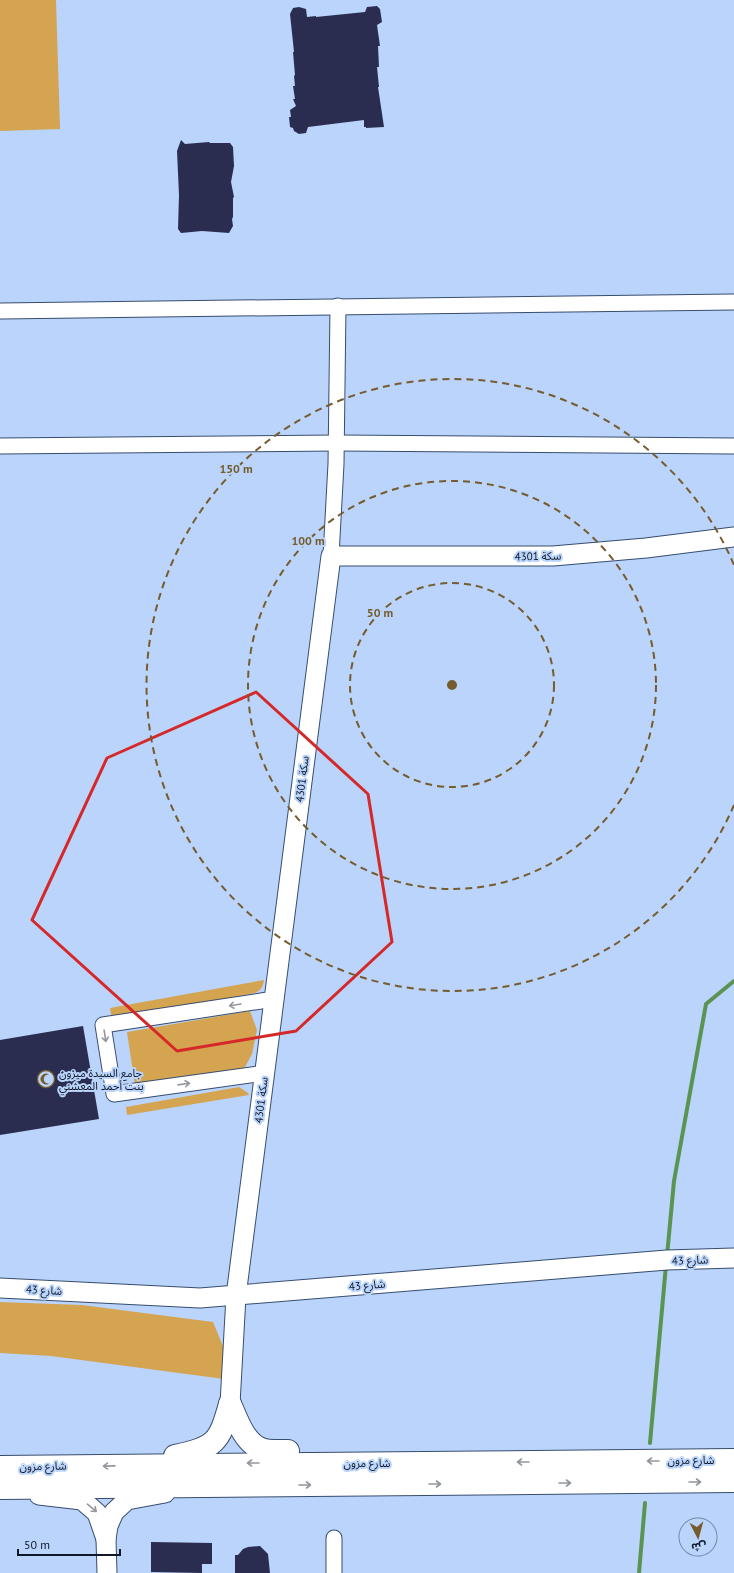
<svg xmlns="http://www.w3.org/2000/svg" width="734" height="1573" font-family="'PT Sans','Noto Sans Arabic',sans-serif">
	<style>
		.green { fill: #d5a450 }
		.lines { fill: none; stroke-linecap: round; stroke-linejoin: round }
		.stream { stroke: #5b9450; stroke-width: 4 }
		.building { fill: #2a2d50 }
		.minor-casing { stroke: #374d6e; stroke-width: 17 }
		.tertiary-casing { stroke: #374d6e; stroke-width: 21 }
		.primary-casing { stroke: #374d6e; stroke-width: 24 }
		.minor { stroke: #fff; stroke-width: 15 }
		.tertiary { stroke: #fff; stroke-width: 19 }
		.primary { stroke: #fff; stroke-width: 22 }
		.oneway { stroke: #93979d }
		.marked { fill: none; stroke: #d62828; stroke-width: 3; stroke-linejoin: round }
		.ring { fill: none; stroke: #765b2d; stroke-width: 2; stroke-dasharray: 7 5 }
		.labels { text-anchor: middle; dominant-baseline: central; stroke-width: 4; stroke-linejoin: round; paint-order: stroke }
		.street-label { font-size: 11px; fill: #0e1826; stroke: #bad4fc }
		.poi-label { font-size: 11px; fill: #0e1826; stroke: #bad4fc; text-anchor: start }
		.centre { fill: #765b2d; stroke: #bad4fc; stroke-width: 2 }
		.ring-label { font-size: 12px; text-anchor: middle; font-weight: bold; fill: #765b2d; stroke: #bad4fc; stroke-width: 4; stroke-linejoin: round; paint-order: stroke }
	</style>
	<rect width="100%" height="100%" fill="#bad4fc"/>
	<g class="green">
		<path d="M 0,0 L 56,0 L 60,129 L 0,131 Z"/>
		<path d="M 264,980 C 263,987 261,990 255,993 L 112,1020 L 110,1008 Z"/>
		<path d="M 250,1011 L 257,1030 L 252,1054 L 244,1069 L 135,1086 L 127,1032 Z"/>
		<path d="M 239,1087 L 248,1093 L 249,1095 L 127,1115 L 126,1107 Z"/>
		<path d="M 0,1302 L 82,1305 L 213,1322 L 225,1351 L 224,1379 L 51,1356 L 0,1353 Z"/>
	</g>
	<g class="lines">
		<g class="stream">
			<path d="M 667,1256 L 674,1181 L 706,1004 L 734,981"/>
			<path d="M 650,1443 L 666,1265"/>
			<path d="M 639,1573 L 645,1503"/>
		</g>
	</g>
	<g class="building">
		<path d="M 377,6 L 380,9 L 382,22 L 377,25 L 380,46 L 378,46 L 379,67 L 377,67 L 379,87 L 378,87 L 384,127 L 366,128 L 366,127 L 364,127 L 364,120 L 308,127 L 306,133 L 299,134 L 294,131 L 293,128 L 290,127 L 289,117 L 291,117 L 290,110 L 296,106 L 293,99 L 295,99 L 293,86 L 295,86 L 294,76 L 295,75 L 293,52 L 294,52 L 290,14 L 293,8 L 299,7 L 306,9 L 307,17 L 316,16 L 316,17 L 365,12 L 367,7 Z"/>
		<path d="M 181,140 L 185,144 L 209,142 L 210,143 L 230,143 L 233,147 L 234,166 L 231,182 L 234,197 L 233,198 L 233,217 L 232,219 L 233,226 L 229,233 L 202,231 L 181,233 L 178,229 L 179,195 L 177,151 Z"/>
		<path d="M 83,1026 L 99,1119 L 0,1135 L 0,1040 Z"/>
		<path d="M 151,1542 L 212,1543 L 212,1564 L 202,1564 L 202,1573 L 151,1572 Z"/>
		<path d="M 260,1546 L 268,1554 L 270,1573 L 235,1573 L 235,1555 L 238,1555 L 243,1549 L 248,1547 Z"/>
	</g>
	<g class="lines">
		<g class="minor-casing">
			<g id="minor">
				<path d="M 0,311 L 734,302"/>
				<path d="M 0,446 L 337,443 L 734,446"/>
				<path d="M 331,556 L 336,464 L 338,306"/>
				<path d="M 265,1073 L 114,1094 L 103,1025 L 274,999"/>
				<path d="M 334,1538 L 334,1573"/>
			</g>
		</g>
		<g class="tertiary-casing">
			<g id="tertiary">
				<path d="M 0,1288 L 200,1298 L 667,1260 L 734,1258"/>
				<path d="M 230,1404 L 236,1296 L 331,556 L 553,556 L 646,548 L 734,537"/>
				<path d="M 39,1495 L 82,1500 L 97,1513 L 106,1539"/>
				<path d="M 107,1573 L 106,1539 L 108,1526 L 114,1512 L 127,1500 L 165,1493"/>
			</g>
		</g>
		<g class="primary-casing">
			<g id="primary">
				<path d="M 230,1404 C 237,1419 243,1440 259,1448 C 266,1452 280,1451 288,1451"/>
				<path d="M 175,1456 C 215,1447 219,1444 230,1404"/>
				<path d="M 0,1467 L 734,1460"/>
				<path d="M 0,1488 L 734,1481"/>
			</g>
		</g>
		<use href="#minor" class="minor"/>
		<use href="#tertiary" class="tertiary"/>
		<use href="#primary" class="primary"/>
	</g>
	<defs><path id="oneway-shaft" d="M-6 0H5M1.5-3L5.5 0L1.5 3" fill="none" stroke-width="1.6" stroke-linecap="round" stroke-linejoin="round"/></defs>
	<g class="oneway">
		<use href="#oneway-shaft" transform="translate(235 1005) rotate(171)"/>
		<use href="#oneway-shaft" transform="translate(105 1036) rotate(81)"/>
		<use href="#oneway-shaft" transform="translate(184 1084) rotate(-8)"/>
		<use href="#oneway-shaft" transform="translate(653 1461) rotate(180)"/>
		<use href="#oneway-shaft" transform="translate(523 1462) rotate(180)"/>
		<use href="#oneway-shaft" transform="translate(253 1463) rotate(180)"/>
		<use href="#oneway-shaft" transform="translate(109 1466) rotate(179)"/>
		<use href="#oneway-shaft" transform="translate(695 1482)"/>
		<use href="#oneway-shaft" transform="translate(565 1483)"/>
		<use href="#oneway-shaft" transform="translate(435 1484)"/>
		<use href="#oneway-shaft" transform="translate(305 1485)"/>
		<use href="#oneway-shaft" transform="translate(92 1508) rotate(40)"/>
	</g>
	<path class="marked" d="M 256,692 L 368,794 L 392,942 L 296,1031 L 177,1051 L 32,920 L 107,758 Z"/>
	<g class="ring">
		<circle cx="452" cy="685" r="102"/>
		<circle cx="452" cy="685" r="204"/>
		<path d="M734 805A306 306 0 1 1 734 565"/>
	</g>
	<defs>
		<g id="mosque-ring" transform="scale(0.9)"><circle r="9.5" fill="#bad4fc" stroke="#765b2d" stroke-width="1.5"/><path d="M3.5-4.9A6 6 0 1 0 3.5 4.9A5 5 0 1 1 3.5-4.9Z" fill="#765b2d"/></g>
	</defs>
	<g fill-rule="evenodd">
		<use href="#mosque-ring" x="46" y="1079"/>
	</g>
	<g class="labels">
		<g class="street-label">
			<text transform="translate(538 556) rotate(-1)">سكة 4301</text>
			<text transform="translate(302 779) rotate(-83)">سكة 4301</text>
			<text transform="translate(261 1100) rotate(-83)">سكة 4301</text>
			<text transform="translate(690 1260) rotate(-2)">شارع 43</text>
			<text transform="translate(367 1285) rotate(-5)">شارع 43</text>
			<text transform="translate(44 1290) rotate(3)">شارع 43</text>
			<text x="691" y="1460">شارع مزون</text>
			<text x="367" y="1463">شارع مزون</text>
			<text transform="translate(43 1466) rotate(-1)">شارع مزون</text>
		</g>
		<g class="poi-label">
			<text x="59" y="1073">جامع السيدة ميزون<tspan x="59" dy="13">بنت أحمد المعشني</tspan></text>
		</g>
	</g>
	<circle cx="452" cy="685" r="6" class="centre"/>
	<g class="ring-label">
		<text x="236" y="473">150 m</text>
		<text x="308" y="545">100 m</text>
		<text x="380" y="617">50 m</text>
	</g>
	<g transform="translate(698 1537) rotate(174)"><circle r="19" fill="#bad4fc" stroke="#7589a6"/>
	<path d="M0-3L7 15L0 10L-7 15Z" fill="#765b2d"/>
	<text y="-6" font-size="11" font-weight="bold" text-anchor="middle" fill="#0e1826">ش</text>
	</g>
	<path d="M18 1549v6h102v-6" fill="none" stroke="#0e1826" stroke-width="2"/>
	<text x="24" y="1549" font-size="12" fill="#0e1826" stroke="#bad4fc" stroke-width="3" paint-order="stroke">50 m</text>
</svg>
